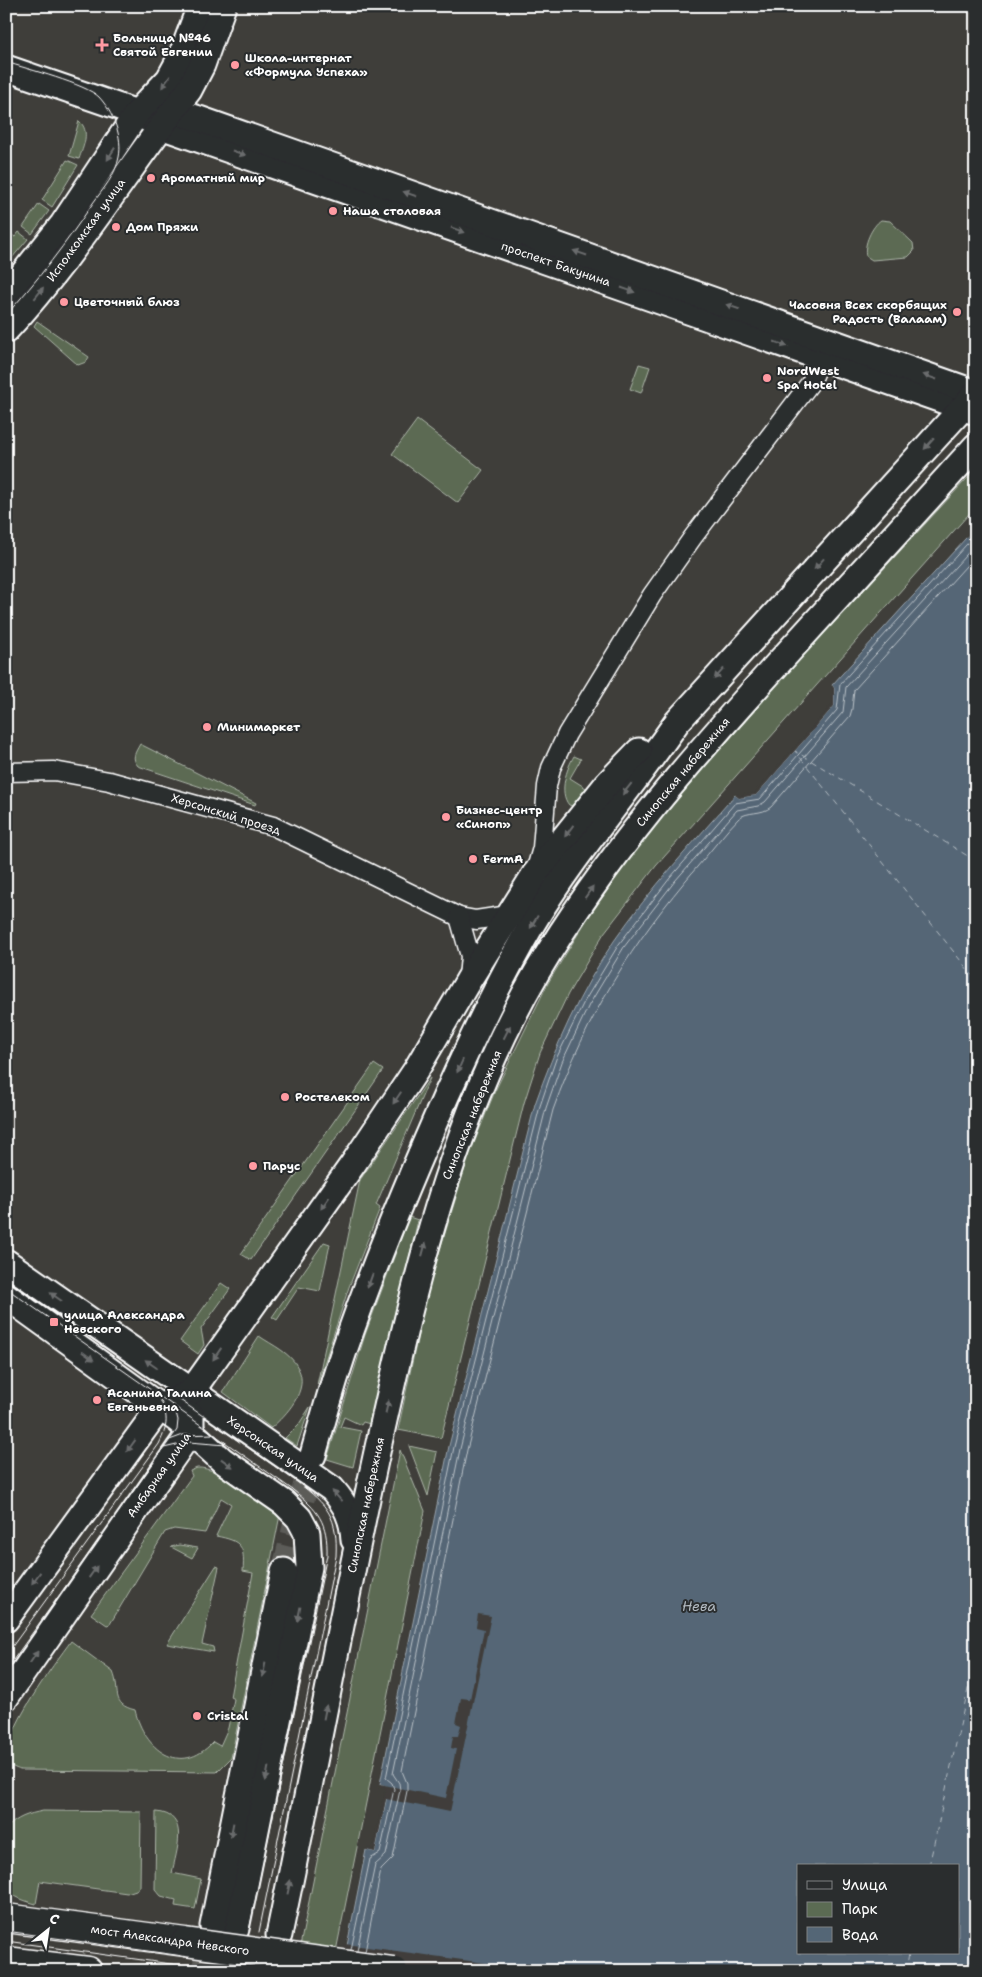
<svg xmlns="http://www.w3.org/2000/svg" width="982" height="1977" font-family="'Shantell Sans',sans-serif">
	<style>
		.green { fill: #5b6b53; stroke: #adb5a9 }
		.water { fill: #546676; stroke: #98a3ad; fill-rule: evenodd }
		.pier { fill: #3f3e3a }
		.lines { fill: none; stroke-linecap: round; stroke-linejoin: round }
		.shore { stroke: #bbc2c8; stroke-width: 1 }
		.ferry { stroke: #b2bac1; stroke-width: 1; stroke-dasharray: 6 5; stroke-linecap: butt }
		.secondary-tunnel { stroke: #5c5b58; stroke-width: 25; stroke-dasharray: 25 12; stroke-linecap: butt }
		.street-casing { stroke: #fff; stroke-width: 21 }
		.secondary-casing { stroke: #fff; stroke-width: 29 }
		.primary-casing { stroke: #fff; stroke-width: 31 }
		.street { stroke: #2a2d2e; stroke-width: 18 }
		.secondary { stroke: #2a2d2e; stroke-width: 25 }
		.primary { stroke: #2a2d2e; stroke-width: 28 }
		.tram { stroke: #fff; stroke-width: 1 }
		.primary-bridge-casing { stroke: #fff; stroke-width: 31; stroke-linecap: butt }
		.primary-bridge { stroke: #2a2d2e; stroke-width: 28 }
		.oneway { fill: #6a6c6d }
		.poi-dot { fill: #ff9aa2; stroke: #2a2d2e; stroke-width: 2 }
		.labels { text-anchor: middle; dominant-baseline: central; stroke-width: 4; stroke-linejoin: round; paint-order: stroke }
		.poi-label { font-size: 12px; font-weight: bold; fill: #fff; stroke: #2a2d2e; text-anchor: start }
		.street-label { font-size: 12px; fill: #fff; stroke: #2a2d2e }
		.water-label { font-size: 14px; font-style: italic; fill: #b2bac1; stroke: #2a2d2e }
	</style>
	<rect width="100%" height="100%" fill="#3f3e3a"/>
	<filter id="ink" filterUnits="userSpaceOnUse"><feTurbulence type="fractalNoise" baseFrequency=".02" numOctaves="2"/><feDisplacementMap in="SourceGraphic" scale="10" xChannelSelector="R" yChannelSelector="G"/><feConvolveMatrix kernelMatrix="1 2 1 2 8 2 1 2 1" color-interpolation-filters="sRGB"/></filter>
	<g filter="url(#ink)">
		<g class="green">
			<path d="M 79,121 C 91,131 83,147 79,159 L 69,156 Z"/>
			<path d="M 67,160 L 78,165 L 52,207 L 42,200 Z"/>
			<path d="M 39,204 L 49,211 L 32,234 L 23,227 Z"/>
			<path d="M 881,220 L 890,221 L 913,243 L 914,251 L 908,257 L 872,260 L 866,256 C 863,245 872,226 881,220 Z"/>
			<path d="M 6,231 L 15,237 L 19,232 L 28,239 L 6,265 Z"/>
			<path d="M 37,321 L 89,357 L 86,362 L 78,365 L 34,326 Z"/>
			<path d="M 639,364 L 650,367 L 641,393 L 630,389 Z"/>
			<path d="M 417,420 L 483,470 L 458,503 L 392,454 Z"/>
			<path d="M 976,469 L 976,506 L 656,866 L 604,933 L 568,994 L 540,1053 L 524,1103 L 441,1438 L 398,1430 L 427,1292 L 468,1158 L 495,1091 L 548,983 L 586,921 L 637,848 L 702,770 L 801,658 Z"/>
			<path d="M 140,744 L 256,803 L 255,805 L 138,766 C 131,758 135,753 140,744 Z"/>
			<path d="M 574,756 L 581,759 L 570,778 L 586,788 L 573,806 L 569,805 C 558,792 567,768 574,756 Z"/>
			<path d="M 374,1064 L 383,1070 L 251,1260 L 241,1254 Z"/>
			<path d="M 430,1078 L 376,1205 L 380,1208 L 349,1287 L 317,1385 L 360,1180 Z"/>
			<path d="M 409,1217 L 418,1220 L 370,1424 L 363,1422 L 361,1425 L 344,1417 L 340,1427 L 361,1431 L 353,1467 L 327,1459 L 365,1335 Z"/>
			<path d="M 324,1242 L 330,1244 L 320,1291 L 299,1287 L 277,1320 L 272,1317 Z"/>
			<path d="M 221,1283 L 230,1289 L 201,1329 L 204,1345 L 198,1354 L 180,1341 Z"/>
			<path d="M 259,1336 C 272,1345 291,1353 298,1368 C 310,1390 286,1415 271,1428 L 223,1392 Z"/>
			<path d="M 310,1407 L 297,1446 L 285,1438 L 299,1424 Z"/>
			<path d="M 409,1446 L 437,1452 L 428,1496 Z"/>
			<path d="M 400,1450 L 425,1511 L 332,1971 L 295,1971 Z"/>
			<path d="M 197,1468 C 219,1466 261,1502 280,1515 L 231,1758 L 217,1772 L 20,1770 C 16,1768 10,1767 8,1762 C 0,1736 55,1663 71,1641 L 113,1672 C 121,1691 110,1704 135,1710 C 144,1749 180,1778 213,1742 L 220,1746 L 228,1728 L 234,1699 L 230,1697 L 253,1573 L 243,1571 C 245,1545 241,1541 216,1536 L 231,1504 L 221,1498 L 205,1533 L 174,1529 L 165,1532 L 110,1624 L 107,1625 L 91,1614 L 192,1476 L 190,1471 Z"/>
			<path d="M 179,1545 L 198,1548 L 192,1558 L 171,1547 Z"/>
			<path d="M 216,1566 L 219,1567 L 202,1644 L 213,1647 L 214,1652 L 167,1644 Z"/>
			<path d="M 43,1811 L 141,1812 L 140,1887 L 136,1890 L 127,1893 L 40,1881 L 36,1904 C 25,1901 15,1898 6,1889 L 6,1829 C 17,1817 28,1814 43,1811 Z"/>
			<path d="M 156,1812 C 191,1814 176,1852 172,1873 L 201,1879 L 195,1909 L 175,1906 L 176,1900 L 161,1896 L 155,1889 Z"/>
		</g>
		<path class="water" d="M 976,527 L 976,1971 L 342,1971 L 366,1850 L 375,1852 L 389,1787 L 380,1784 L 449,1446 L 535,1104 C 555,1047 580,991 614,941 C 650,889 694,842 735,795 L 739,798 L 756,795 L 834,706 L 834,688 L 832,685 ZM 798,1866 L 958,1866 L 958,1953 L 798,1953 Z"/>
		<g class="pier">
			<path d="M 832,685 L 834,688 L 834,706 L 756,795 L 739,798 L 735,795 L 755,793 L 832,705 Z"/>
			<path d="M 478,1614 L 491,1616 L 450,1812 L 386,1799 L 375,1852 L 366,1850 L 367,1848 L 373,1849 L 386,1788 L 379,1787 L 380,1784 L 446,1798 L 456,1749 L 451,1748 L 453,1736 L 458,1736 L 461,1725 L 456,1723 L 461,1698 L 470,1699 L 484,1629 L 476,1627 Z"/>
			<path d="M 345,1944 L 543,1971 L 339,1971 Z"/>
		</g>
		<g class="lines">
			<g class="shore">
				<path d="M 351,1950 L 370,1859 L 380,1853 L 394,1789 L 392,1783 L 386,1778 L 454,1447 L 540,1106 L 556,1059 L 584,1002 L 619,944 L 670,878 L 735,803 L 760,799 L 837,710 L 840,684 L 976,534"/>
				<path d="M 357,1951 L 375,1865 L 386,1855 L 400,1790 L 399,1783 L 393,1774 L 460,1449 L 546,1108 L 562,1062 L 589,1005 L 624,947 L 675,881 L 737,810 L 758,806 L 765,802 L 843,712 L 846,687 L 976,544"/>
				<path d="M 365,1952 L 381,1870 L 393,1858 L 407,1791 L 407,1783 L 402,1771 L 467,1450 L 553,1110 C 587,1015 632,943 697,867 C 711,851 724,833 739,818 C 747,811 762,815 771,807 L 850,716 L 852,709 L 854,690 L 976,555"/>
			</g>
			<g class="ferry">
				<path d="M 976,861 L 795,751 L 976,980"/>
				<path d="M 929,1866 L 976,1653"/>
				<path d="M 906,1971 L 909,1953"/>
			</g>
			<g class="secondary-tunnel">
				<path d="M 284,1571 L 313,1455"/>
				<path d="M 204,1971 L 213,1926"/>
				<path d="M 226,1971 L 236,1929"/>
			</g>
			<g class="street-casing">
				<g id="street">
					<path d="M 6,772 L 54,771 L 109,781 L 273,826 L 459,917 L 476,920 L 509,915"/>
					<path d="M 536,869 L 542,848 L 547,786 L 551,768 L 567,734 L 652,595 L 693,537 L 811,382 L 826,348"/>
					<path d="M 459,917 L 470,956 L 468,978"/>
				</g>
			</g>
			<g class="secondary-casing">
				<g id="secondary">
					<path d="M 6,68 L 137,113 L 161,126 L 976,412"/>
					<path d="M 137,113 L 173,111 L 199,119 L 976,393"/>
					<path d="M 6,295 L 63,224 L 137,113 L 169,79 L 181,57 L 200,6"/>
					<path d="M 6,330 C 75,256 127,169 189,90 L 202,65 L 223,6"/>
					<path d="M 6,1262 L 332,1489 C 346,1505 353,1518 354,1540"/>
					<path d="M 6,1296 L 178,1420 L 222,1460 L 284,1503 L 299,1518 L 307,1533 L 309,1567 L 236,1929"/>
					<path d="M 313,1455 C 323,1419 333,1383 345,1348 C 375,1261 410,1177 447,1094 C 473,1036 500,979 532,924 C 575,852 630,790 677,722 L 976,393"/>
					<path d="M 6,1619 L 160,1407 L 191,1392 L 353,1164 L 416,1070 L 468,981 L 535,874 L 608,783 L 639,751"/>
					<path d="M 6,1697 L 191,1431 L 191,1415"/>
					<path d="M 213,1926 L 284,1571"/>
					<path d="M 279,1935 C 312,1777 341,1619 375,1461 C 412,1293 449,1123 537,972 C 605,857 692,758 782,659 C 846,588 911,517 976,446"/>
				</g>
			</g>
			<g class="primary-casing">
				<g id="primary">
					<path d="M 6,1918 L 185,1942"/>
					<path d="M 6,1961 L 88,1971"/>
				</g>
			</g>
			<use href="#street" class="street"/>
			<use href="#secondary" class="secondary"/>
			<use href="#primary" class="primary"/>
			<g class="tram">
				<path d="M 6,62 C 27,69 86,84 99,97 C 113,112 123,137 119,157 C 116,175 103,189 93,203 C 67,242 38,280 6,315"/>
				<path d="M 6,1278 L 297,1482 C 328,1505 338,1517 336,1556 L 259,1932"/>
				<path d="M 6,1288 L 293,1490 C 318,1510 328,1522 327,1555 L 249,1931"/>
				<path d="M 167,1441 L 183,1435 L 214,1434"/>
				<path d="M 164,1448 L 189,1442 L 226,1445"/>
				<path d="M 6,1655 L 159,1444 C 168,1426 169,1415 159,1398"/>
				<path d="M 6,1670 L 177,1430 L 178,1420 L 174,1405"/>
				<path d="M 6,1931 L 289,1971"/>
				<path d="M 6,1941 L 221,1971"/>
			</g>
			<g class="primary-bridge-casing">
				<path id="primary-bridge" d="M 185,1942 L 393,1971"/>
			</g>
			<use href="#primary-bridge" class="primary-bridge"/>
		</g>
		<defs><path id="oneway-solid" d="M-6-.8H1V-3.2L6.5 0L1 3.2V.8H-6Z" transform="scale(1.25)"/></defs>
		<g class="oneway">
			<use href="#oneway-solid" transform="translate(166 82) rotate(126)"/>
			<use href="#oneway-solid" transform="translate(239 153) rotate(19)"/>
			<use href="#oneway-solid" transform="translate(111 154) rotate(122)"/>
			<use href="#oneway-solid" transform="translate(410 194) rotate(-161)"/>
			<use href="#oneway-solid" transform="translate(458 230) rotate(19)"/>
			<use href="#oneway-solid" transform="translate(580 253) rotate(-161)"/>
			<use href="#oneway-solid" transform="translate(628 290) rotate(19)"/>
			<use href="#oneway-solid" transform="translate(39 293) rotate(-52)"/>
			<use href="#oneway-solid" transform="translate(733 307) rotate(-161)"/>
			<use href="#oneway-solid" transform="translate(781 344) rotate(19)"/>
			<use href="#oneway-solid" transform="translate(930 377) rotate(-161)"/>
			<use href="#oneway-solid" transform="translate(929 444) rotate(132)"/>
			<use href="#oneway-solid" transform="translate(819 564) rotate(132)"/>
			<use href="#oneway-solid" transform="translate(719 674) rotate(132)"/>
			<use href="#oneway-solid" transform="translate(627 789) rotate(128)"/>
			<use href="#oneway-solid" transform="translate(569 831) rotate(126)"/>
			<use href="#oneway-solid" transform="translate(589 892) rotate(-55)"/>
			<use href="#oneway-solid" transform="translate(534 922) rotate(121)"/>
			<use href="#oneway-solid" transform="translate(507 1032) rotate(-63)"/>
			<use href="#oneway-solid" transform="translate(460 1066) rotate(114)"/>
			<use href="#oneway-solid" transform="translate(397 1098) rotate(124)"/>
			<use href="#oneway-solid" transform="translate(325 1203) rotate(125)"/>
			<use href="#oneway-solid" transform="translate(424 1249) rotate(-75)"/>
			<use href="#oneway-solid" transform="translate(370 1281) rotate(110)"/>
			<use href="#oneway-solid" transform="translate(56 1297) rotate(-145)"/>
			<use href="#oneway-solid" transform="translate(217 1354) rotate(125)"/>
			<use href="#oneway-solid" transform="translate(88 1356) rotate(36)"/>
			<use href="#oneway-solid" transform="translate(151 1364) rotate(-145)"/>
			<use href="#oneway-solid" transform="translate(387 1407) rotate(-77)"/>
			<use href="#oneway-solid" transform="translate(131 1446) rotate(126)"/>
			<use href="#oneway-solid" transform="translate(227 1463) rotate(36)"/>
			<use href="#oneway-solid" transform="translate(337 1496) rotate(-132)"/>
			<use href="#oneway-solid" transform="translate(93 1572) rotate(-55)"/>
			<use href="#oneway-solid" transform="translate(36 1578) rotate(126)"/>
			<use href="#oneway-solid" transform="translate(299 1614) rotate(101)"/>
			<use href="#oneway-solid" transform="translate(34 1657) rotate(-56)"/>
			<use href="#oneway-solid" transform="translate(264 1670) rotate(101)"/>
			<use href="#oneway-solid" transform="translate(325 1712) rotate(-79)"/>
			<use href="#oneway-solid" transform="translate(267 1774) rotate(101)"/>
			<use href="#oneway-solid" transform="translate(232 1830) rotate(101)"/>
			<use href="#oneway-solid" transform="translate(289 1887) rotate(-78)"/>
		</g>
	</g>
	<g class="poi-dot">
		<path d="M99.5 37.5h5v5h5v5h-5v5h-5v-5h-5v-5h5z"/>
		<circle cx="235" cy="65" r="5"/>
		<circle cx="151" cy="178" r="5"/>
		<circle cx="333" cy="211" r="5"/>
		<circle cx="116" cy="227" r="5"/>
		<circle cx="64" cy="302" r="5"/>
		<circle cx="957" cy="312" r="5"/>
		<circle cx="767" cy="378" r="5"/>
		<circle cx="207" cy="727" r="5"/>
		<circle cx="446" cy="817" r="5"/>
		<circle cx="473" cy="859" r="5"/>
		<circle cx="285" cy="1097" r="5"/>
		<circle cx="253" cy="1166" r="5"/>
		<rect x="49" y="1317" width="10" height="10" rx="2.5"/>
		<circle cx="97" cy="1400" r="5"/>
		<circle cx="197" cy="1716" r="5"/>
	</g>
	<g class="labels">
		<g class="poi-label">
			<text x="113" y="38">Больница №46<tspan x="113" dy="14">Святой Евгении</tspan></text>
			<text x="245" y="58">Школа-интернат<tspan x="245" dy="14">«Формула Успеха»</tspan></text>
			<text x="161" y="178">Ароматный мир</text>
			<text x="343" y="211">Наша столовая</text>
			<text x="126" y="227">Дом Пряжи</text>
			<text x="74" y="302">Цветочный блюз</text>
			<text x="947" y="305" text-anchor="end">Часовня Всех скорбящих<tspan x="947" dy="14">Радость (Валаам)</tspan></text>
			<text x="777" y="371">NordWest<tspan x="777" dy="14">Spa Hotel</tspan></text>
			<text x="217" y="727">Минимаркет</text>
			<text x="456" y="810">Бизнес-центр<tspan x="456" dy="14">«Синоп»</tspan></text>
			<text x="483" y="859">FermA</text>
			<text x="295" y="1097">Ростелеком</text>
			<text x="263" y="1166">Парус</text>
			<text x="64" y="1315">улица Александра<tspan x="64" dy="14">Невского</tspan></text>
			<text x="107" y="1393">Асанина Галина<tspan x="107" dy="14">Евгеньевна</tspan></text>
			<text x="207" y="1716">Cristal</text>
		</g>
		<g class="street-label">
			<text transform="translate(86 230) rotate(-54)">Исполкомская улица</text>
			<text transform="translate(556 264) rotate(19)">проспект Бакунина</text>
			<text transform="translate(683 772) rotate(-50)">Синопская набережная</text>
			<text transform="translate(226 814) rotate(17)">Херсонский проезд</text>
			<text transform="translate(472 1115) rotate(-68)">Синопская набережная</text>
			<text transform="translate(273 1449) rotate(34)">Херсонская улица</text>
			<text transform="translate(159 1475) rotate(-55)">Амбарная улица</text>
			<text transform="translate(366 1505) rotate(-78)">Синопская набережная</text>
			<text transform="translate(170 1940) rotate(8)">мост Александра Невского</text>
		</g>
		<g class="water-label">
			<text x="699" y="1606">Нева</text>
		</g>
	</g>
	<rect width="982" height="1977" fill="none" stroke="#2a2d2e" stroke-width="25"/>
	<rect x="12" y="12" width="957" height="1952" fill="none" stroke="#fff" stroke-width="2" filter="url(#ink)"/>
	<rect x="797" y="1864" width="162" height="90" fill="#2a2d2e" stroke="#7f8182"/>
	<rect x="807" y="1881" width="25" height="8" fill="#2a2d2e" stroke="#7f8182"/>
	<text x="842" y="1890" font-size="15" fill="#ffffff">Улица</text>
	<rect x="807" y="1902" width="25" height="15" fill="#5b6b53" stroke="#7f8182"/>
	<text x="842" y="1914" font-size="15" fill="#ffffff">Парк</text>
	<rect x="807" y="1927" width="25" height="15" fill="#546676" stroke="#7f8182"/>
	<text x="842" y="1940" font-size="15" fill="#ffffff">Вода</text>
	<g transform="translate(48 1930) rotate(30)" stroke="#2a2d2e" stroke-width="4" paint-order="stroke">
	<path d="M0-4L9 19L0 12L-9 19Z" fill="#ffffff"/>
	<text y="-8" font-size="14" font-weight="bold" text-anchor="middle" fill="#ffffff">С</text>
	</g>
</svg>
